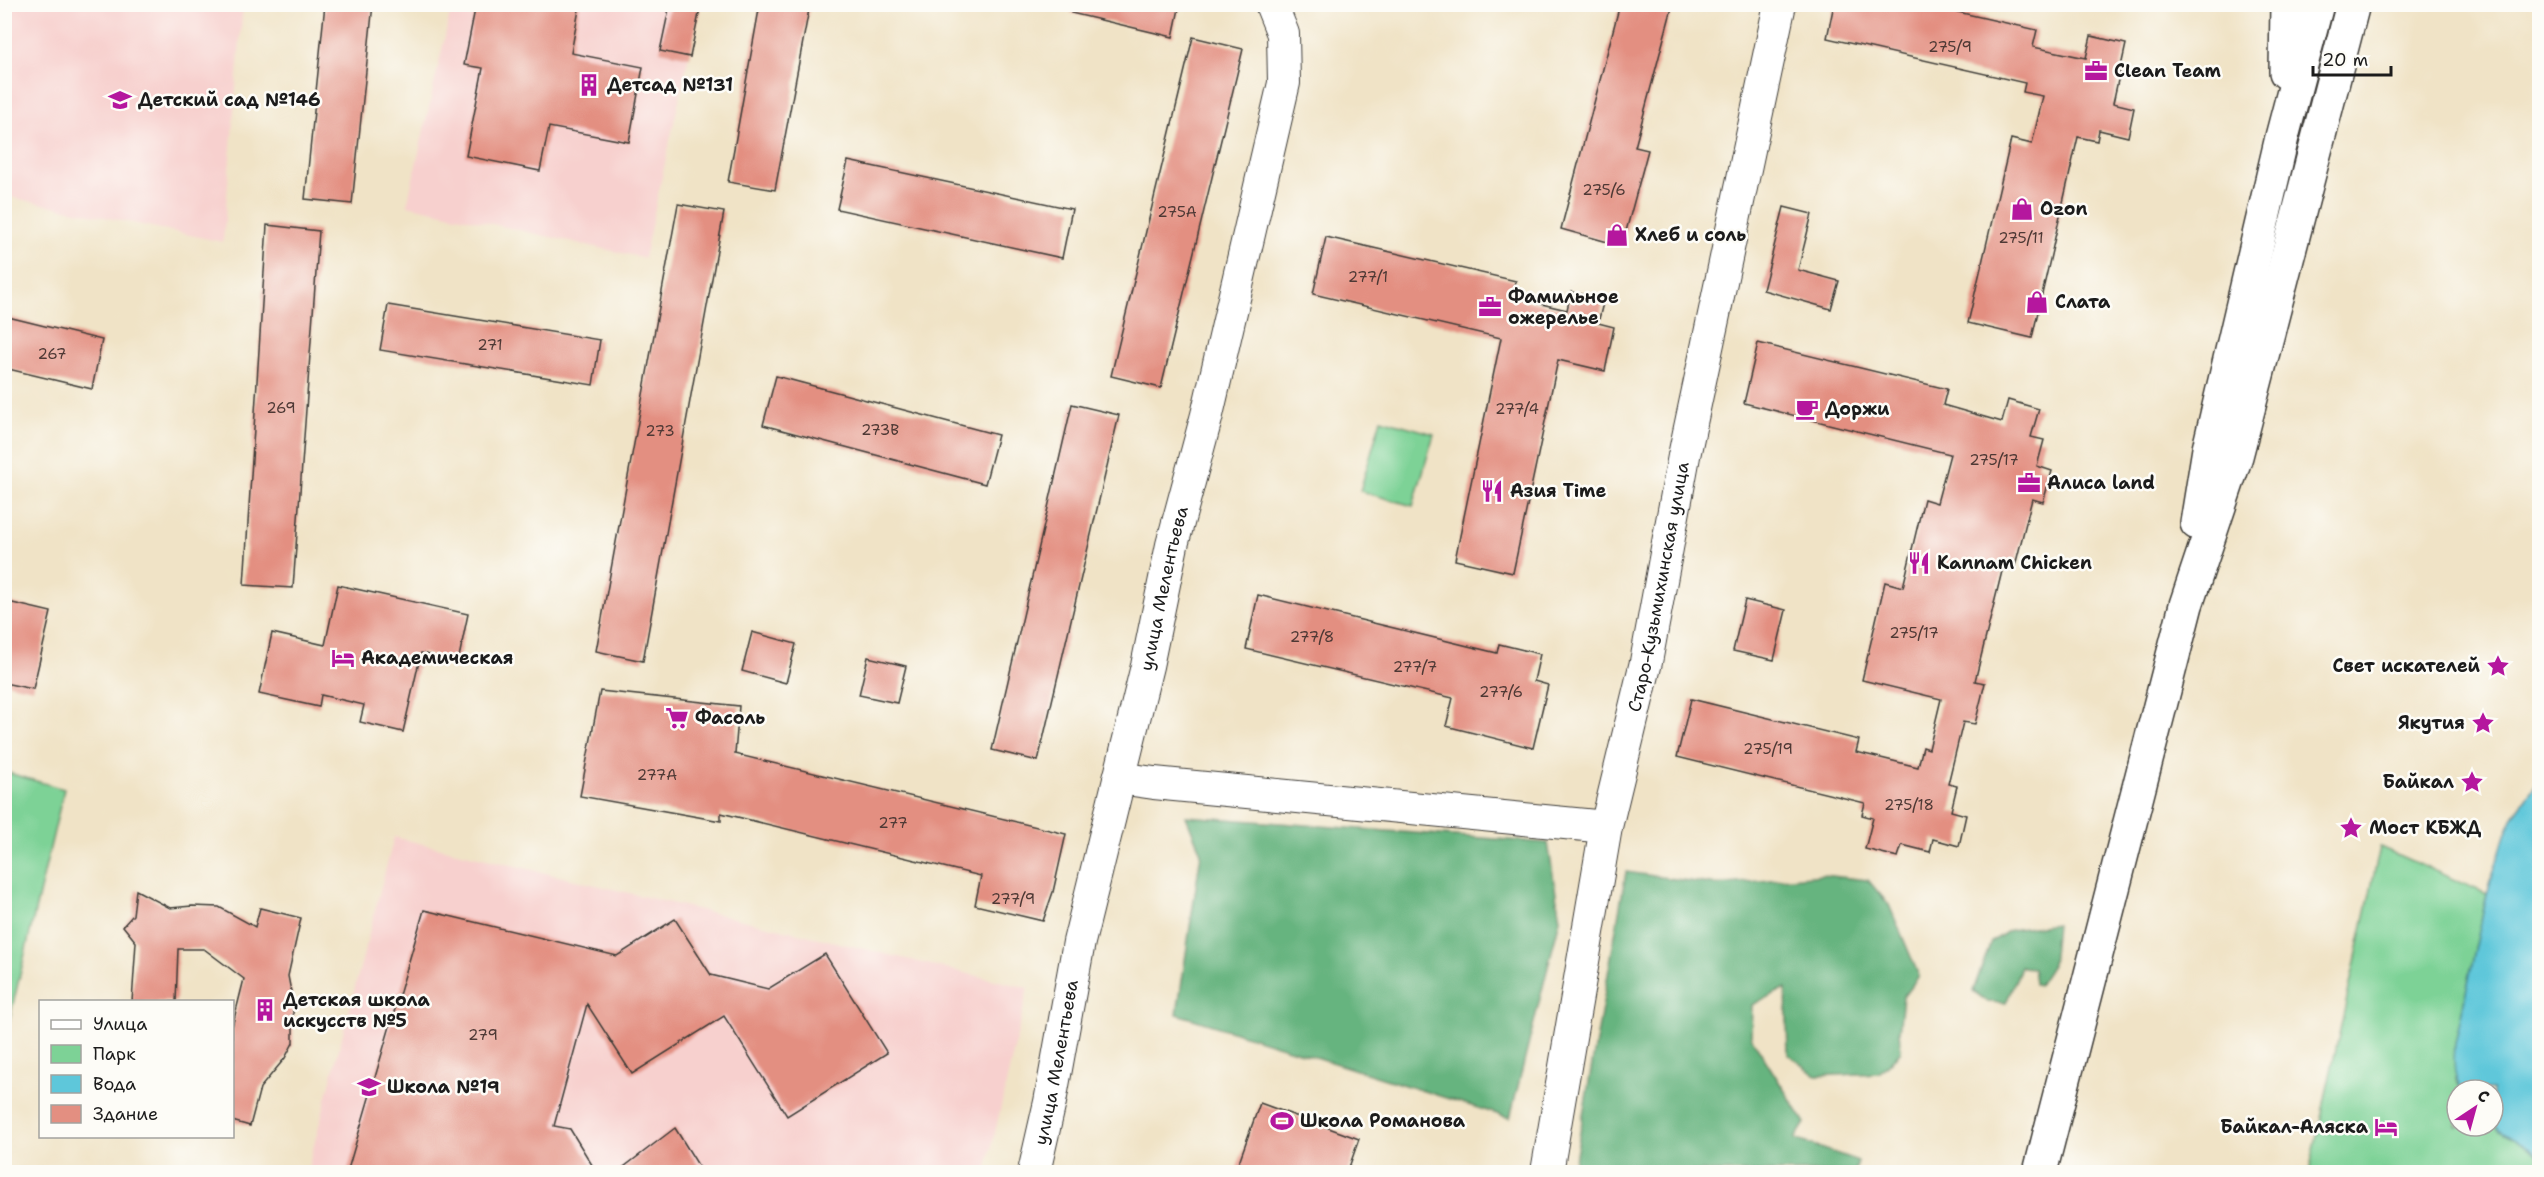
<svg xmlns="http://www.w3.org/2000/svg" width="2544" height="1177" font-family="'Shantell Sans',sans-serif">
	<style>
		.built { fill: #f7d0ce }
		.green { fill: #7dd296; stroke: #4c7759; stroke-width: 1.5 }
		.forest { fill: #66b47f; stroke: #41684e; stroke-width: 1.5 }
		.water { fill: #5ec7da; stroke: #3d727b; stroke-width: 1.5 }
		.building { fill: #e38f81 }
		.lines { fill: none; stroke-linecap: round; stroke-linejoin: round }
		.minor-casing { stroke: #3c3a36; stroke-width: 34 }
		.major-casing { stroke: #3c3a36; stroke-width: 36 }
		.minor { stroke: #fff; stroke-width: 32 }
		.major { stroke: #fff; stroke-width: 33 }
		.labels { text-anchor: middle; dominant-baseline: central; stroke-width: 5; stroke-linejoin: round; paint-order: stroke }
		.number-label { font-size: 15px; fill: #4e3935 }
		.poi-label { font-size: 18px; font-weight: bold; fill: #1c1c1c; stroke: #fdfcf7; text-anchor: start }
		.street-label { font-size: 18px; fill: #1c1c1c; stroke: #fdfcf7 }
	</style>
	<rect width="100%" height="100%" fill="#fdfcf7"/>
	<filter id="ink" filterUnits="userSpaceOnUse"><feTurbulence type="fractalNoise" baseFrequency=".0167" numOctaves="2"/><feDisplacementMap in="SourceGraphic" scale="12" xChannelSelector="R" yChannelSelector="G"/><feConvolveMatrix kernelMatrix="1 2 1 2 8 2 1 2 1" color-interpolation-filters="sRGB"/></filter>
	<filter id="wash" filterUnits="userSpaceOnUse"><feTurbulence type="fractalNoise" baseFrequency=".008" numOctaves="4" result="noise"/><feDisplacementMap in="SourceGraphic" scale="24" xChannelSelector="R" yChannelSelector="G"/><feGaussianBlur stdDeviation="1.35" result="paint"/><feColorMatrix in="noise" values="0 0 0 0 0 0 0 0 0 0 0 0 0 0 0 0 0 1.4 0 .05"/><feComposite in="paint" operator="in"/></filter>
	<g filter="url(#wash)">
		<rect width="100%" height="100%" fill="#f0e3c6"/>
		<g class="built">
			<path d="M 5,4 L 243,5 L 223,242 L 5,196 Z"/>
			<path d="M 452,5 L 700,5 L 644,258 L 407,205 Z"/>
			<path d="M 394,837 L 1028,988 L 986,1172 L 307,1172 Z"/>
		</g>
		<g class="green">
			<path d="M 1381,419 L 1434,434 L 1413,506 L 1360,491 Z"/>
			<path d="M 5,772 L 64,789 L 5,1038 L 4,772 Z"/>
			<path d="M 2380,847 L 2487,894 L 2455,1044 L 2456,1080 L 2462,1090 L 2457,1090 L 2457,1126 L 2493,1126 L 2493,1123 L 2500,1130 L 2539,1154 L 2539,1172 L 2309,1172 Z"/>
		</g>
		<g class="forest">
			<path d="M 1186,816 L 1548,843 L 1560,919 L 1510,1118 L 1177,1014 L 1201,853 Z"/>
			<path d="M 1626,872 L 1717,885 L 1822,875 L 1868,880 L 1889,905 L 1919,976 L 1903,997 L 1899,1032 L 1901,1051 L 1879,1073 L 1816,1076 L 1788,1054 L 1786,988 L 1752,1005 L 1751,1037 L 1805,1123 L 1795,1139 L 1858,1161 L 1855,1172 L 1573,1172 Z"/>
			<path d="M 2056,924 L 2052,965 L 2039,985 L 2035,984 L 2033,968 L 2021,967 L 2006,1003 L 1988,1002 L 1973,991 L 1991,942 L 2010,930 Z"/>
		</g>
		<path class="water" d="M 2539,780 L 2539,1154 L 2500,1130 L 2493,1123 L 2493,1090 L 2462,1090 C 2452,1074 2454,1062 2455,1044 L 2487,894 L 2505,835 L 2514,815 Z"/>
		<g id="blocks">
			<g class="building">
				<path d="M 325,4 L 373,4 L 352,204 L 305,199 Z"/>
				<path d="M 476,4 L 580,4 L 571,53 L 643,67 L 629,142 L 549,127 L 540,171 L 466,156 L 483,68 L 464,65 Z"/>
				<path d="M 670,4 L 701,4 L 690,57 L 660,51 Z"/>
				<path d="M 760,4 L 810,4 L 775,190 L 728,182 Z"/>
				<path d="M 1072,4 L 1180,4 L 1173,37 L 1071,13 Z"/>
				<path d="M 1620,4 L 1673,4 L 1635,147 L 1648,150 L 1622,246 L 1561,229 Z"/>
				<path d="M 1834,4 L 1923,4 L 2037,30 L 2033,47 L 2086,58 L 2091,36 L 2126,44 L 2113,103 L 2134,108 L 2128,137 L 2099,130 L 2097,141 L 2078,137 L 2032,338 L 1968,323 L 2011,139 L 2032,144 L 2043,96 L 2023,92 L 2025,83 L 1827,38 Z"/>
				<path d="M 1193,37 L 1243,49 L 1161,388 L 1111,376 Z"/>
				<path d="M 848,161 L 1072,209 L 1062,258 L 837,209 Z"/>
				<path d="M 678,204 L 724,212 L 643,661 L 596,651 Z"/>
				<path d="M 1784,207 L 1812,214 L 1798,270 L 1839,281 L 1831,309 L 1763,290 Z"/>
				<path d="M 267,225 L 319,231 L 293,588 L 244,585 Z"/>
				<path d="M 1326,237 L 1516,281 L 1512,297 L 1567,310 L 1571,292 L 1604,299 L 1598,323 L 1614,327 L 1605,371 L 1558,360 L 1513,573 L 1455,560 L 1501,338 L 1313,294 Z"/>
				<path d="M 388,305 L 600,340 L 593,385 L 380,350 Z"/>
				<path d="M 4,316 L 102,340 L 92,389 L 4,368 Z"/>
				<path d="M 1758,343 L 1947,389 L 1943,405 L 2002,422 L 2008,400 L 2039,409 L 2031,437 L 2044,440 L 2037,466 L 2052,471 L 2043,502 L 2032,499 L 2015,566 L 2004,563 L 1975,681 L 1985,683 L 1975,724 L 1963,722 L 1948,784 L 1957,786 L 1951,811 L 1966,815 L 1959,846 L 1933,839 L 1930,852 L 1902,845 L 1898,857 L 1865,849 L 1873,818 L 1862,815 L 1865,803 L 1677,757 L 1691,699 L 1859,740 L 1856,752 L 1918,767 L 1923,747 L 1929,749 L 1941,699 L 1862,680 L 1885,582 L 1903,587 L 1924,499 L 1937,503 L 1950,454 L 1744,403 Z"/>
				<path d="M 776,376 L 998,435 L 985,484 L 763,425 Z"/>
				<path d="M 1072,404 L 1119,415 L 1038,761 L 992,750 Z"/>
				<path d="M 338,585 L 468,614 L 458,662 L 421,653 L 403,732 L 360,722 L 364,705 L 321,695 L 319,707 L 259,694 L 272,633 L 325,645 Z"/>
				<path d="M 1258,595 L 1497,653 L 1499,644 L 1540,654 L 1534,681 L 1548,685 L 1533,748 L 1446,726 L 1453,698 L 1246,649 Z"/>
				<path d="M 1745,600 L 1786,610 L 1774,660 L 1733,651 Z"/>
				<path d="M 4,601 L 51,612 L 33,689 L 4,683 Z"/>
				<path d="M 752,632 L 796,644 L 786,683 L 742,671 Z"/>
				<path d="M 868,657 L 906,666 L 897,703 L 859,695 Z"/>
				<path d="M 600,691 L 739,706 L 735,754 L 1066,834 L 1053,892 L 1043,921 L 975,905 L 981,876 L 721,813 L 721,821 L 580,796 Z"/>
				<path d="M 136,890 L 170,908 L 192,906 L 219,907 L 255,927 L 260,908 L 301,918 L 288,976 L 293,1002 L 293,1043 L 285,1058 L 260,1088 L 250,1126 L 232,1121 L 232,1027 L 244,979 L 204,949 L 178,949 L 176,1002 L 132,1002 L 136,942 L 123,926 L 133,915 Z"/>
				<path d="M 424,910 L 617,956 L 675,919 L 711,975 L 768,989 L 825,954 L 887,1053 L 787,1116 L 724,1016 L 632,1074 L 587,1004 L 554,1126 L 570,1129 L 597,1173 L 347,1173 Z"/>
				<path d="M 1260,1103 L 1359,1139 L 1347,1173 L 1235,1173 Z"/>
				<path d="M 675,1128 L 703,1173 L 616,1173 Z"/>
			</g>
		</g>
	</g>
	<g filter="url(#ink)">
		<use href="#blocks" fill-opacity="0" stroke="#3c3a36" stroke-width="1.5"/>
		<g class="lines">
			<g class="minor-casing">
				<g id="minor">
					<path d="M 1119,778 L 1154,783 L 1606,827"/>
					<path id="s1" d="M 1034,1172 L 1050,1102 L 1079,942 L 1147,666 L 1172,545 L 1207,415 L 1284,83 L 1283,34 L 1271,4"/>
					<path id="s2" d="M 1547,1172 L 1606,827 L 1646,662 L 1684,456 L 1780,4"/>
				</g>
			</g>
			<g class="major-casing">
				<g id="major">
					<path d="M 2286,72 L 2287,4"/>
					<path d="M 2197,523 L 2209,449 L 2282,137 L 2317,4"/>
					<path d="M 2040,1172 L 2186,605 L 2236,456 L 2353,4"/>
				</g>
			</g>
			<use href="#minor" class="minor"/>
			<use href="#major" class="major"/>
		</g>
	</g>
	<defs>
		<g id="office-bare" transform="scale(1.8)"><path d="M-6-3h4V-5.5h4V-3h4V5H-6ZM-1-4.5V-3h2v-1.5ZM-6 0V1H6V0Z" fill="#b5179e" stroke="#fdfcf7" stroke-width="2.5" paint-order="stroke"/></g>
		<g id="building-bare" transform="scale(1.8)"><path d="M-4-6H4V6H1V3H-1V6H-4ZM-2.5-4.3h1.7v1.8h-1.7ZM.8-4.3h1.7v1.8H.8ZM-2.5-1h1.7V.8h-1.7ZM.8-1h1.7V.8H.8Z" fill="#b5179e" stroke="#fdfcf7" stroke-width="2.5" paint-order="stroke"/></g>
		<g id="school-bare" transform="scale(1.8)"><path d="M0-5L7-2L0 1L-7-2ZM-4 1L0 2.5L4 1V4Q0 6-4 4Z" fill="#b5179e" stroke="#fdfcf7" stroke-width="2.5" paint-order="stroke"/></g>
		<g id="shop-bare" transform="scale(1.8)"><path d="M-5-2.5h2.3a2.7 3.5 0 0 1 5.4 0H5L5.5 6h-11ZM-1.5-2.5h3a1.5 2.3 0 0 0-3 0Z" fill="#b5179e" stroke="#fdfcf7" stroke-width="2.5" paint-order="stroke"/></g>
		<g id="cafe-bare" transform="scale(1.8)"><path d="M-5.5-4.5H6V0H3Q3 3.5 0 3.5H-2.5Q-5.5 3.5-5.5 0ZM3-3.2v2h1.7v-2ZM-6 4.5H4V6H-6Z" fill="#b5179e" stroke="#fdfcf7" stroke-width="2.5" paint-order="stroke"/></g>
		<g id="restaurant-bare" transform="scale(1.8)"><path d="M-5-6h1v4h1v-4h1v4h1v-4h1v5L-1.5 .5V6h-2V.5L-5-1ZM5-6V6H3V1.5H1.5Q1.5-4 5-6Z" fill="#b5179e" stroke="#fdfcf7" stroke-width="2.5" paint-order="stroke"/></g>
		<g id="hotel-bare" transform="scale(1.8)"><path d="M-6-4.5h1.5V1H6V5H4.5V3h-9V5H-6ZM-4 0a1.8 1.8 0 1 1 3.6 0ZM.5 0V-2.5h3Q6-2.5 6 0Z" fill="#b5179e" stroke="#fdfcf7" stroke-width="2.5" paint-order="stroke"/></g>
		<g id="sight-bare" transform="scale(1.8)"><path d="M0-6L1.8-2.2L6-1.7L2.9 1.2L3.7 5.4L0 3.3L-3.7 5.4L-2.9 1.2L-6-1.7L-1.8-2.2Z" fill="#b5179e" stroke="#fdfcf7" stroke-width="2.5" paint-order="stroke"/></g>
		<g id="supermarket-bare" transform="scale(1.8)"><path d="M-6-5.5h2.5l.6 2H6L4.5 2H-2.5L-4.4-4H-6ZM-1.5 3.2a1.3 1.3 0 1 0 .1 0ZM3 3.2a1.3 1.3 0 1 0 .1 0Z" fill="#b5179e" stroke="#fdfcf7" stroke-width="2.5" paint-order="stroke"/></g>
		<g id="stadium-bare" transform="scale(1.8)"><path d="M0-5a6.5 5 0 1 0 0 10a6.5 5 0 1 0 0-10ZM-3.5-1.8h7v3.6h-7Z" fill="#b5179e" stroke="#fdfcf7" stroke-width="2.5" paint-order="stroke"/></g>
	</defs>
	<g fill-rule="evenodd">
		<use href="#office-bare" x="2096" y="71"/>
		<use href="#building-bare" x="589" y="85"/>
		<use href="#school-bare" x="120" y="100"/>
		<use href="#shop-bare" x="2022" y="209"/>
		<use href="#shop-bare" x="1617" y="235"/>
		<use href="#shop-bare" x="2037" y="302"/>
		<use href="#office-bare" x="1490" y="307"/>
		<use href="#cafe-bare" x="1807" y="409"/>
		<use href="#office-bare" x="2029" y="483"/>
		<use href="#restaurant-bare" x="1492" y="491"/>
		<use href="#restaurant-bare" x="1919" y="563"/>
		<use href="#hotel-bare" x="343" y="658"/>
		<use href="#sight-bare" x="2498" y="666"/>
		<use href="#supermarket-bare" x="677" y="718"/>
		<use href="#sight-bare" x="2483" y="723"/>
		<use href="#sight-bare" x="2472" y="782"/>
		<use href="#sight-bare" x="2351" y="828"/>
		<use href="#building-bare" x="265" y="1010"/>
		<use href="#school-bare" x="369" y="1087"/>
		<use href="#stadium-bare" x="1282" y="1121"/>
		<use href="#hotel-bare" x="2386" y="1127"/>
	</g>
	<g class="labels">
		<g class="number-label">
			<text x="1950" y="47">275/9</text>
			<text x="1604" y="190">275/6</text>
			<text x="1177" y="212">275А</text>
			<text x="2021" y="238">275/11</text>
			<text x="1368" y="277">277/1</text>
			<text x="490" y="345">271</text>
			<text x="52" y="354">267</text>
			<text x="281" y="408">269</text>
			<text x="1517" y="409">277/4</text>
			<text x="880" y="430">273В</text>
			<text x="660" y="431">273</text>
			<text x="1994" y="460">275/17</text>
			<text x="1914" y="633">275/17</text>
			<text x="1312" y="637">277/8</text>
			<text x="1415" y="667">277/7</text>
			<text x="1501" y="692">277/6</text>
			<text x="1768" y="749">275/19</text>
			<text x="657" y="775">277А</text>
			<text x="1909" y="805">275/18</text>
			<text x="893" y="823">277</text>
			<text x="1013" y="899">277/9</text>
			<text x="483" y="1035">279</text>
		</g>
		<g class="poi-label">
			<text x="2114" y="71">Clean Team</text>
			<text x="607" y="85">Детсад №131</text>
			<text x="138" y="100">Детский сад №146</text>
			<text x="2040" y="209">Ozon</text>
			<text x="1635" y="235">Хлеб и соль</text>
			<text x="1508" y="297">Фамильное<tspan x="1508" dy="21">ожерелье</tspan></text>
			<text x="2055" y="302">Слата</text>
			<text x="1825" y="409">Доржи</text>
			<text x="2047" y="483">Алиса land</text>
			<text x="1510" y="491">Азия Time</text>
			<text x="1937" y="563">Kannam Chicken</text>
			<text x="361" y="658">Академическая</text>
			<text x="2480" y="666" text-anchor="end">Свет искателей</text>
			<text x="695" y="718">Фасоль</text>
			<text x="2465" y="723" text-anchor="end">Якутия</text>
			<text x="2454" y="782" text-anchor="end">Байкал</text>
			<text x="2369" y="828">Мост КБЖД</text>
			<text x="283" y="1000">Детская школа<tspan x="283" dy="21">искусств №5</tspan></text>
			<text x="387" y="1087">Школа №19</text>
			<text x="1300" y="1121">Школа Романова</text>
			<text x="2368" y="1127" text-anchor="end">Байкал-Аляска</text>
		</g>
		<g class="street-label">
			<text stroke="none"><textPath href="#s2" startOffset="596">Старо-Кузьмихинская улица</textPath></text>
			<text stroke="none"><textPath href="#s1" startOffset="598">улица Мелентьева</textPath></text>
			<text stroke="none"><textPath href="#s1" startOffset="112">улица Мелентьева</textPath></text>
		</g>
	</g>
	<rect width="2544" height="1177" fill="none" stroke="#fdfcf7" stroke-width="24"/>
	<rect x="39" y="1000" width="195" height="138" fill="#fdfcf7" stroke="#a3a29f" stroke-width="1.5"/>
	<rect x="51" y="1020" width="30" height="9" fill="#ffffff" stroke="#a3a29f" stroke-width="1.5"/>
	<text x="93" y="1030" font-size="18" fill="#1c1c1c">Улица</text>
	<rect x="51" y="1045" width="30" height="18" fill="#7dd296" stroke="#a3a29f" stroke-width="1.5"/>
	<text x="93" y="1060" font-size="18" fill="#1c1c1c">Парк</text>
	<rect x="51" y="1075" width="30" height="18" fill="#5ec7da" stroke="#a3a29f" stroke-width="1.5"/>
	<text x="93" y="1090" font-size="18" fill="#1c1c1c">Вода</text>
	<rect x="51" y="1105" width="30" height="18" fill="#e38f81" stroke="#a3a29f" stroke-width="1.5"/>
	<text x="93" y="1120" font-size="18" fill="#1c1c1c">Здание</text>
	<g transform="translate(2475 1108) rotate(36)"><circle r="28" fill="#fdfcf7" stroke="#a3a29f" stroke-width="1.5"/>
	<path d="M0-4.5L10 22L0 15L-10 22Z" fill="#b5179e"/>
	<text y="-9" font-size="16" font-weight="bold" text-anchor="middle" fill="#1c1c1c">С</text>
	</g>
	<path d="M2313 66v9h78v-9" fill="none" stroke="#1c1c1c" stroke-width="3"/>
	<text x="2322" y="66" font-size="18" fill="#1c1c1c" stroke="#fdfcf7" stroke-width="4.5" paint-order="stroke">20 m</text>
</svg>
